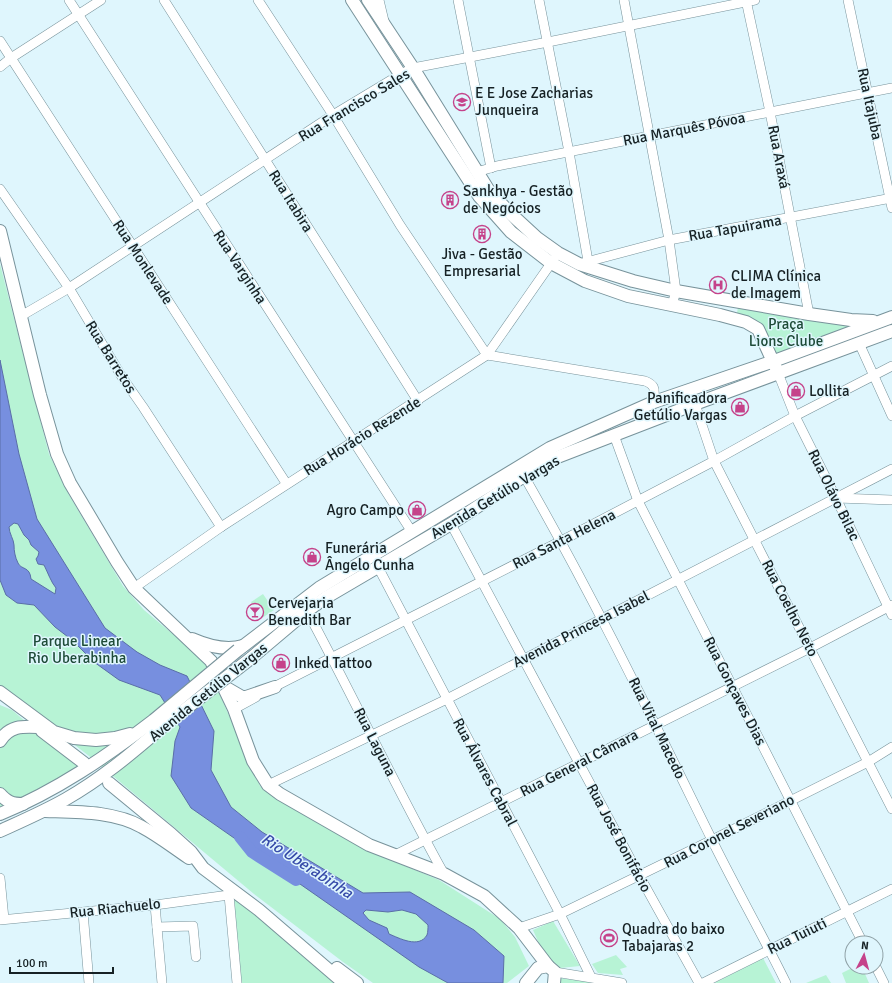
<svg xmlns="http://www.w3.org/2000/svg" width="892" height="983" font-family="Signika,sans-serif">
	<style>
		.green { fill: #b7f3d5 }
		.water { fill: #778fdf; stroke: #5a6ea7; fill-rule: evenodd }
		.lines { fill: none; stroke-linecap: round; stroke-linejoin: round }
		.river { stroke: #778fdf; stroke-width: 12 }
		.minor-casing { stroke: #78939b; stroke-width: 10 }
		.major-casing { stroke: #78939b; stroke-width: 14 }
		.minor { stroke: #fff; stroke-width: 9 }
		.major { stroke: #fff; stroke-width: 12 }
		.major-bridge-casing { stroke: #78939b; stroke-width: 14; stroke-linecap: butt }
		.major-bridge { stroke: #fff; stroke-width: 12 }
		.labels { text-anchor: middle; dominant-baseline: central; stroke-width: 3; stroke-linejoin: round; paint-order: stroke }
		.poi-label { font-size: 15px; fill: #162124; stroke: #dff6fd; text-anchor: start }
		.street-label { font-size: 15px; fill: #162124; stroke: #dff6fd }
		.park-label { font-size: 15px; fill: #1e4b38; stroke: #dff6fd }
		.water-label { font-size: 16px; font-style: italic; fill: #374ba9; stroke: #dff6fd }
	</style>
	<rect width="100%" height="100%" fill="#dff6fd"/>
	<g class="green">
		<path d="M 0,264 L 49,454 L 69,495 L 123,586 L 144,610 L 205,661 L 260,786 L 367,850 L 439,880 L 500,919 L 515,937 L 529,966 L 507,983 L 373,983 L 343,962 L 254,894 L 89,756 L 0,687 Z"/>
		<path d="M 739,301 L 879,321 L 774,361 L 758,329 L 736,319 Z"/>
		<path d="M 263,594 L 274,610 L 262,618 L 251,602 Z"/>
		<path d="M 0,705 L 12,710 L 79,767 L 20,799 L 0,808 Z"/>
		<path d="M 233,896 L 337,983 L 241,983 Z"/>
		<path d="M 553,921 L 580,966 L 560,968 L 543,953 L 533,930 Z"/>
		<path d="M 616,955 L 627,967 L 620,969 L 623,975 L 598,973 L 592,964 Z"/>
		<path d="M 763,958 L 776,983 L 714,983 Z"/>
		<path d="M 854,967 L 862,967 L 869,983 L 846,983 L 842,973 Z"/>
		<path d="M 826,975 L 831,983 L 806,983 Z"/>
		<path d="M 559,978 L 601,983 L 559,983 Z"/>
	</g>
	<path class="water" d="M 0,360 L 19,454 L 37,519 L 105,628 L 137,652 L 160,665 L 187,676 L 214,731 L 211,770 L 231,807 L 262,832 L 363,893 L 410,892 L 474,930 L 504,956 L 503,983 L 448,983 L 419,967 L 191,808 L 171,776 L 175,741 L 180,727 L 160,695 L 119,680 L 94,662 L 72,640 L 55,627 L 34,605 L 17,603 L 6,595 L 0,580 ZM 14,523 L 18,524 L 24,535 L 29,540 L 31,545 L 39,552 L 38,556 L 36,559 L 38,564 L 44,565 C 48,573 51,582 56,588 L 55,594 L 31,579 C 30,566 21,570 18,563 C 15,557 14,551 14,545 C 14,540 9,533 9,527 ZM 366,910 L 388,912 L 402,910 L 416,914 L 428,925 C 428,928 428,932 427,935 C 419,949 399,938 389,934 L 387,928 L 369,920 L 363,913 Z"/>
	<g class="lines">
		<path class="river" d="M 240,837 L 252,852 L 296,880"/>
		<g class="minor-casing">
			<g id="minor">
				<path d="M 69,0 L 412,532"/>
				<path d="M 164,0 L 418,401"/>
				<path d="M 258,0 L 333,115 L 400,225 L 487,355 L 645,381 C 657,386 654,390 654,402"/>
				<path d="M 379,0 L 384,21"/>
				<path d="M 458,0 L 491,168"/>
				<path d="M 539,0 L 569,152 L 588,261"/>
				<path d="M 624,0 L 669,240 L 676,291 L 672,305"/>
				<path d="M 746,0 L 770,112 L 809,314"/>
				<path d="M 848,0 L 892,208"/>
				<path d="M 0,41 L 286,483"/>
				<path d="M 0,67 L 11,58 L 101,0"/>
				<path d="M 477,172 L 497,166 L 892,88"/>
				<path d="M 0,189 L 69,288 L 122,377 L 143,407 L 221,527"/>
				<path d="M 579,264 L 669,240 L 892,198"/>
				<path d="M 21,316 L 69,288 L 333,115 L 401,74 L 413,68 L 548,42 L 755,0"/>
				<path d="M 859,343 L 892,416"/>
				<path d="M 778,373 L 795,416 L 836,498 L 892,615"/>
				<path d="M 695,404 L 714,461 L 892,809"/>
				<path d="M 614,435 L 638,501 L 863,943"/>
				<path d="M 524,476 C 592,594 651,716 711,838 C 735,887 762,934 786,983"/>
				<path d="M 837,498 L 892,500"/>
				<path d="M 451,524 L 639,875 L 699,983"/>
				<path d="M 378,567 L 560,914 L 591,977"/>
				<path d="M 134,588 L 221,527 L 487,355 L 554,259"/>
				<path d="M 307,611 C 354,698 396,788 444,874"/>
				<path d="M 270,689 L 561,541 L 714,461 L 795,416 L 892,366"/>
				<path d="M 234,709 L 256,697"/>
				<path d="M 268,785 L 447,699 L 892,469"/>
				<path d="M 395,855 L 810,648 L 892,605"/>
				<path d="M 0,878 L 4,919"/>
				<path d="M 229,895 L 237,983"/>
				<path d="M 155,905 L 162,983"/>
				<path d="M 83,912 L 89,983"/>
				<path d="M 0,920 L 155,905 L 229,895"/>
				<path d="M 157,927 L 193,926 L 196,957"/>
				<path d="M 519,928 L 560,914 L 712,840 L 868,762 L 892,747"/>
				<path d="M 876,967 L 884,983"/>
				<path d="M 555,972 L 622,983"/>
				<path d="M 703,983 L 892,889"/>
			</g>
		</g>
		<g class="major-casing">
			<g id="major">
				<path d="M 352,0 L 479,196 L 511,232 L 551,263 L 585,281 L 628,296 L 720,315 L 746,322 L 758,329 L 776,368"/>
				<path d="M 368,0 L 413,68 L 489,191 L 512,215 L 537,238 L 558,253 L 579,264 L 633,281 L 676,291 L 809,314 L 851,320 L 873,321"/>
				<path d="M 0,231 L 40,395 L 57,454 L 70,483 L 117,562 L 134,588 L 211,661 L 234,709 L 253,761 L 268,785 L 280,794 L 369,845 L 444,874 L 484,896 L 519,928 L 548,966"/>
				<path d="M 192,639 C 208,646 226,651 243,646"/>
				<path d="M 238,650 L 319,588 L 550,448 L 654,402 L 774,361 L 892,317"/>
				<path d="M 250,659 L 307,611 L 325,598 L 451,524 L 524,476 L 555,458 L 695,404 L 892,331"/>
				<path d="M 223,686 L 242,697 L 246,697 L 275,687"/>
				<path d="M 0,692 L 54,732 L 74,738 L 96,740 L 115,738 L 130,734"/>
				<path d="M 42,731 L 84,763"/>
				<path d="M 0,741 C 9,726 22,726 38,727"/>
				<path d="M 109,783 L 171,834 L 191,852 L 203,868 L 259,910 L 344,983"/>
				<path d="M 0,794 C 7,802 12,804 23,804"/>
				<path d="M 45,811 C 77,812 114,811 142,827 C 159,836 174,848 189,858"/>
				<path d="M 0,814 C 56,791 106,757 154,720"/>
				<path d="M 0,831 C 22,821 45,811 66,799 C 101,779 131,754 161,728"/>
				<path d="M 337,968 L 357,983"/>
				<path d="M 526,983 L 538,968 L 548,966 L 555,972 L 554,983"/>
			</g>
		</g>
		<use href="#minor" class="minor"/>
		<use href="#major" class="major"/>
		<g class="major-bridge-casing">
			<g id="major-bridge">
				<path d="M 154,720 L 238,650"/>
				<path d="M 161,728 L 250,659"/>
			</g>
		</g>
		<use href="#major-bridge" class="major-bridge"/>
	</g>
	<defs>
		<g id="school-ring" transform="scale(0.9)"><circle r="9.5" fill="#dff6fd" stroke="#c5428a" stroke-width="1.5"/><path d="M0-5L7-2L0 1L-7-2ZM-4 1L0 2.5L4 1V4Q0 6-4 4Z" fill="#c5428a"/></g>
		<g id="building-ring" transform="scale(0.9)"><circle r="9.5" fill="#dff6fd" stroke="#c5428a" stroke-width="1.5"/><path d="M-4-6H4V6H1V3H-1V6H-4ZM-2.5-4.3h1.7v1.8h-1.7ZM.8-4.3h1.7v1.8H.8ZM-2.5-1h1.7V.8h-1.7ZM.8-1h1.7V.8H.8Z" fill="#c5428a"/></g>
		<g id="hospital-ring" transform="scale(0.9)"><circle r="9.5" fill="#dff6fd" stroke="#c5428a" stroke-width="1.5"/><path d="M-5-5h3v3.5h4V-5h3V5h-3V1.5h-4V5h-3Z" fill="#c5428a"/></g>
		<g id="shop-ring" transform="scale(0.9)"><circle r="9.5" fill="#dff6fd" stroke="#c5428a" stroke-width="1.5"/><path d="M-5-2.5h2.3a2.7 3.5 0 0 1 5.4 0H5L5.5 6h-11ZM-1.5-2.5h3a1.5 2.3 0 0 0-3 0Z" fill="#c5428a"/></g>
		<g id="bar-ring" transform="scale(0.9)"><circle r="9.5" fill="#dff6fd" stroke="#c5428a" stroke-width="1.5"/><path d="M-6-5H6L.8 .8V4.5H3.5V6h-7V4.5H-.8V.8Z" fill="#c5428a"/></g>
		<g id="stadium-ring" transform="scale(0.9)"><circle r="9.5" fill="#dff6fd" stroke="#c5428a" stroke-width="1.5"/><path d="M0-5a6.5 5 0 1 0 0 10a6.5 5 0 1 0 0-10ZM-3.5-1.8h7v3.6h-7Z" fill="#c5428a"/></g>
	</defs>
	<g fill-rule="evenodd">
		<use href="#school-ring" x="462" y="102"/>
		<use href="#building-ring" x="450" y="200"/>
		<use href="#building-ring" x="482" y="234"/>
		<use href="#hospital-ring" x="718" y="285"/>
		<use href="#shop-ring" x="796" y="391"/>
		<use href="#shop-ring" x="740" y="407"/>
		<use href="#shop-ring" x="417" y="510"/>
		<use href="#shop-ring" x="312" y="557"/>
		<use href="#bar-ring" x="255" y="612"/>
		<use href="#shop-ring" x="281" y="663"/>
		<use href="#stadium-ring" x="609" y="938"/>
	</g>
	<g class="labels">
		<g class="poi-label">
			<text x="475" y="93">E E Jose Zacharias<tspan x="475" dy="17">Junqueira</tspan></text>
			<text x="463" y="191">Sankhya - Gestão<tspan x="463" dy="17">de Negócios</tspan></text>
			<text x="482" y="254" text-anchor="middle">Jiva - Gestão<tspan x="482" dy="17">Empresarial</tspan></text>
			<text x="731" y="276">CLIMA Clínica<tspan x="731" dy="17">de Imagem</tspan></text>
			<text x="809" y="391">Lollita</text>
			<text x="727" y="398" text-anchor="end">Panificadora<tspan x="727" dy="17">Getúlio Vargas</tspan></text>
			<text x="404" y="510" text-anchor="end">Agro Campo</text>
			<text x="325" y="548">Funerária<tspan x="325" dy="17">Ângelo Cunha</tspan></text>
			<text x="268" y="603">Cervejaria<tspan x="268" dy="17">Benedith Bar</tspan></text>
			<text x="294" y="663">Inked Tattoo</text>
			<text x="622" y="929">Quadra do baixo<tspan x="622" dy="17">Tabajaras 2</tspan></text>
		</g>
		<g class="street-label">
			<text transform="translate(870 104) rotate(78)">Rua Itajuba</text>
			<text transform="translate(354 105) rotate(-31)">Rua Francisco Sales</text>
			<text transform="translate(684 129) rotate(-11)">Rua Marquês Póvoa</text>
			<text transform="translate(779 157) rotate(79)">Rua Araxá</text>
			<text transform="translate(291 201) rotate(58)">Rua Itabira</text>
			<text transform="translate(735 228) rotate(-10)">Rua Tapuirama</text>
			<text transform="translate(143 262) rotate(57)">Rua Monlevade</text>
			<text transform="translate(240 267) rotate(57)">Rua Varginha</text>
			<text transform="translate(111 357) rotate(58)">Rua Barretos</text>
			<text transform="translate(362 436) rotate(-32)">Rua Horácio Rezende</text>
			<text transform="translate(834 495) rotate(64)">Rua Olávo Bilac</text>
			<text transform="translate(495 497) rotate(-31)">Avenida Getúlio Vargas</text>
			<text transform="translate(564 539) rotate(-27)">Rua Santa Helena</text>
			<text transform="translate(790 608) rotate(63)">Rua Coelho Neto</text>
			<text transform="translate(581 629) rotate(-27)">Avenida Princesa Isabel</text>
			<text transform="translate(735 691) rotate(63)">Rua Gonçaves Dias</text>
			<text transform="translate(208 692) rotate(-39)">Avenida Getúlio Vargas</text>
			<text transform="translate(657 728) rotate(64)">Rua Vital Macedo</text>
			<text transform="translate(375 742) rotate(63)">Rua Laguna</text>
			<text transform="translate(579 763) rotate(-27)">Rua General Câmara</text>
			<text transform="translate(485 772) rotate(62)">Rua Álvares Cabral</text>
			<text transform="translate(729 831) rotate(-27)">Rua Coronel Severiano</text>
			<text transform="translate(619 838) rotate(62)">Rua José Bonifácio</text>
			<text transform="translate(115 908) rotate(-6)">Rua Riachuelo</text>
			<text transform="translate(797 936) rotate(-26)">Rua Tuiuti</text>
		</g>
		<g class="park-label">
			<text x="786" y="324">Praça<tspan x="786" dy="17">Lions Clube</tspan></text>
			<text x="77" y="641">Parque Linear<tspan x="77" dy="17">Rio Uberabinha</tspan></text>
		</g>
		<g class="water-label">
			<text transform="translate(307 866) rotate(33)">Rio Uberabinha</text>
		</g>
	</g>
	<g transform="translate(864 955) rotate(6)"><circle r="19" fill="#dff6fd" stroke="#8fa1a6"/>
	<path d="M0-3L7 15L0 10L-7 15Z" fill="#c5428a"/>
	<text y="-6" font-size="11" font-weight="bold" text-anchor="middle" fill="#162124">N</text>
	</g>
	<path d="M10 967v6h103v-6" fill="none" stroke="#162124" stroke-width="2"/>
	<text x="16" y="967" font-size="12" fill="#162124" stroke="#dff6fd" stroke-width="3" paint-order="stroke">100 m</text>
</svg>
